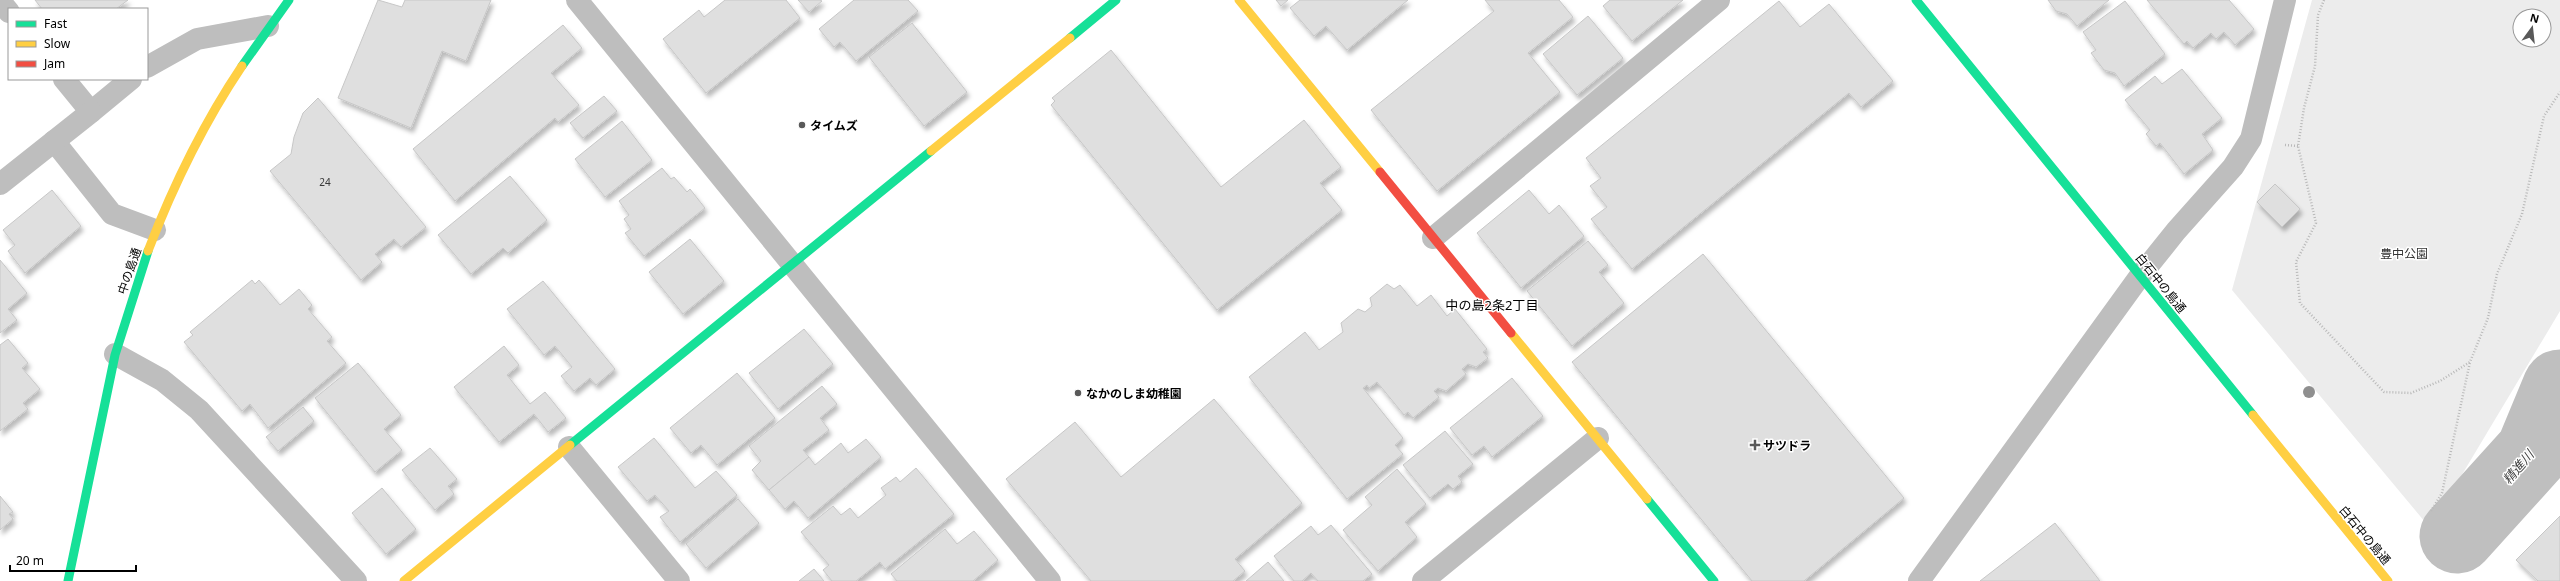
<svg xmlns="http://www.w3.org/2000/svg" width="2560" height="581" font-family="'Noto Sans','Noto Sans JP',sans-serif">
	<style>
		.green { fill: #ececec; fill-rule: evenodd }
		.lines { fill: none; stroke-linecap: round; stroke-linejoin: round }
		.river { stroke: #bfbfbf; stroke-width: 75 }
		.building { fill: #dfdfdf; stroke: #c7c7c7; filter: url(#shadow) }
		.path { stroke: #b9b9b9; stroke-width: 2.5; stroke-dasharray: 1 2; stroke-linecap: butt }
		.street { stroke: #bebebe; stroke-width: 22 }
		.fast { stroke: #16e098; stroke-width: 9 }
		.slow { stroke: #ffcf43; stroke-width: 9 }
		.jam { stroke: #f24e42; stroke-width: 9 }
		.tree { fill: #8f8f8f }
		.poi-dot { fill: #595959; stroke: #fff; stroke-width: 1.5 }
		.labels { text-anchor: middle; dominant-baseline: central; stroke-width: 3; stroke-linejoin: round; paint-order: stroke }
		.number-label { font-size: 10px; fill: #383838 }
		.poi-label { font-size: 12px; font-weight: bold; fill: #000; stroke: #fff; text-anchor: start }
		.park-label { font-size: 12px; fill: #333; stroke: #fff }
		.street-label { font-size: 12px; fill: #000; stroke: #fff }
		.neighbourhood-label { font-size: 13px; fill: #000; stroke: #fff }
		.water-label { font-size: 13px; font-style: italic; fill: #444; stroke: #fff }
	</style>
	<defs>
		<filter id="shadow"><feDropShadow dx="2.5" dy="4.5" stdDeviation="2" flood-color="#0004"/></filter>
	</defs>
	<rect width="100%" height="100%" fill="#fff"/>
	<path class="green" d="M 2312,0 L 2560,0 L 2560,311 L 2430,528 L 2232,290 ZM 2520,16 L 2544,16 L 2544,40 L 2520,40 Z"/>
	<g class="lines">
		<path class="river" d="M 2457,536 L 2533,452 L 2560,387"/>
	</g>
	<g class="building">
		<path d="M 35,0 L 128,0 L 116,9 L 42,9 Z"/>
		<path d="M 378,0 L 402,7 L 405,0 L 491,0 L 466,61 L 442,51 L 411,128 L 338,98 Z"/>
		<path d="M 725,0 L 786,0 L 800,18 L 706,93 L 663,39 L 699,10 L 704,17 Z"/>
		<path d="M 798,0 L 820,0 L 822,1 L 809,12 Z"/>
		<path d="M 854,0 L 908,0 L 918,11 L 856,61 L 840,42 L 834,47 L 819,29 Z"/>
		<path d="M 1276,0 L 1288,0 L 1281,6 Z"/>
		<path d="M 1300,0 L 1408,0 L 1347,50 L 1326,26 L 1314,36 L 1290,8 Z"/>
		<path d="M 1485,0 L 1559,0 L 1573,17 L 1528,53 L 1560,92 L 1437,191 L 1371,110 L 1494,11 Z"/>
		<path d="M 1610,0 L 1683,0 L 1632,41 L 1603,6 Z"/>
		<path d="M 2048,0 L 2109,0 L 2077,26 L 2067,14 L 2056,11 Z"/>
		<path d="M 2147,0 L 2229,0 L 2254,29 L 2235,45 L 2224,32 L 2216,39 L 2211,33 L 2193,48 L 2187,41 L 2184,44 Z"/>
		<path d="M 1779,1 L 1800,27 L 1829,4 L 1893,81 L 1861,107 L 1849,93 L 1632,269 L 1591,219 L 1607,207 L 1590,186 L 1601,178 L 1586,158 Z"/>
		<path d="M 2125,1 L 2165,54 L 2124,86 L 2115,73 L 2104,70 L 2091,53 L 2096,50 L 2083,32 Z"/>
		<path d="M 1588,16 L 1623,58 L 1577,95 L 1543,54 Z"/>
		<path d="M 912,23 L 967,92 L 924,126 L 869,57 Z"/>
		<path d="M 563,25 L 582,48 L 551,73 L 579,105 L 558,122 L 555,118 L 455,201 L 413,149 Z"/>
		<path d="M 1111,50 L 1221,187 L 1304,120 L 1341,167 L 1320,183 L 1342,210 L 1217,310 L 1051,105 L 1055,101 L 1052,98 Z"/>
		<path d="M 2182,69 L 2222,118 L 2202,134 L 2213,150 L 2184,174 L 2160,143 L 2156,146 L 2146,134 L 2150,130 L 2125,100 L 2155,76 L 2162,84 Z"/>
		<path d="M 604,96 L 617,111 L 583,138 L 570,123 Z"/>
		<path d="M 318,98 L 426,227 L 401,247 L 394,239 L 375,254 L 382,262 L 361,280 L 270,171 L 291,154 L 294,137 L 303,113 Z"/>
		<path d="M 622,121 L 652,160 L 605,197 L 575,159 Z"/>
		<path d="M 662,168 L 671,179 L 674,177 L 687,192 L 690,189 L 705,208 L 644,256 L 625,233 L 631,229 L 624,219 L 629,215 L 619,201 Z"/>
		<path d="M 510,176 L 547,220 L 508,253 L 503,248 L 471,274 L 438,235 Z"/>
		<path d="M 2275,184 L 2300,209 L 2282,227 L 2257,202 Z"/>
		<path d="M 52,190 L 81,226 L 25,273 L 8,251 L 15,245 L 3,230 Z"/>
		<path d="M 1529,190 L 1549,214 L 1559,205 L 1584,236 L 1521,288 L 1477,233 Z"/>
		<path d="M 690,239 L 724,281 L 683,314 L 649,272 Z"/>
		<path d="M 1588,241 L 1608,265 L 1599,272 L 1624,303 L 1572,346 L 1527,291 Z"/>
		<path d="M 1703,254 L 1904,498 L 1804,581 L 1752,581 L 1572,362 Z"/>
		<path d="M 0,260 L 27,293 L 8,309 L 17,320 L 0,333 Z"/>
		<path d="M 252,280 L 255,284 L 259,280 L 280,305 L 299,289 L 312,305 L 308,309 L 332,337 L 327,341 L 346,363 L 268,428 L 250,404 L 242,411 L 184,342 L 193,335 L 190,332 Z"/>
		<path d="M 543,281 L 615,369 L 596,385 L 590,378 L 574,391 L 561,376 L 572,367 L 555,346 L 544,355 L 507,309 Z"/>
		<path d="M 1387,284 L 1394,289 L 1400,285 L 1417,306 L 1431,295 L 1447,316 L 1455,309 L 1487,349 L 1483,352 L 1488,358 L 1476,367 L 1468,364 L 1462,369 L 1466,374 L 1446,391 L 1438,388 L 1434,391 L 1439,397 L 1413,418 L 1408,412 L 1404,415 L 1377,382 L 1369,388 L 1367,385 L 1363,388 L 1403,438 L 1395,445 L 1403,454 L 1347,499 L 1249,377 L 1305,332 L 1319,350 L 1343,332 L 1341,323 L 1358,309 L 1365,312 L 1372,306 L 1370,298 Z"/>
		<path d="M 804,329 L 833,364 L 778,409 L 749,373 Z"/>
		<path d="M 8,339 L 28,363 L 22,368 L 40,389 L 23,403 L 28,409 L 0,431 L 0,345 Z"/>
		<path d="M 504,346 L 519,365 L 507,375 L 530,404 L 545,392 L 566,418 L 548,432 L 534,414 L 499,442 L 454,387 Z"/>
		<path d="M 358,363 L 401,415 L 384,429 L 402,450 L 375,472 L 315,398 Z"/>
		<path d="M 737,373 L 775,418 L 717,465 L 701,445 L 691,453 L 670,428 Z"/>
		<path d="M 1512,378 L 1543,416 L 1492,457 L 1484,446 L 1472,455 L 1450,428 Z"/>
		<path d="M 822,386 L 837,404 L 820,418 L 829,430 L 803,450 L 809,457 L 769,490 L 752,470 L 761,461 L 749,446 Z"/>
		<path d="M 1214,399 L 1302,503 L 1235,559 L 1245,571 L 1233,581 L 1091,581 L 1006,479 L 1075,422 L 1121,477 Z"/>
		<path d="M 303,407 L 314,421 L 278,451 L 266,437 Z"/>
		<path d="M 1445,431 L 1473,464 L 1458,476 L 1462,482 L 1453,489 L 1448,484 L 1430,498 L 1403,465 Z"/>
		<path d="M 654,438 L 695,488 L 716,471 L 737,495 L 680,542 L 660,517 L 669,511 L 655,495 L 647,501 L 618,467 Z"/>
		<path d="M 866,439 L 881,457 L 808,518 L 794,501 L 785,509 L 769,490 L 809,457 L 815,465 L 841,443 L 848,453 Z"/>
		<path d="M 430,448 L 457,479 L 448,486 L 454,494 L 435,510 L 402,470 Z"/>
		<path d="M 916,468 L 954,514 L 885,569 L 880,562 L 856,581 L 832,581 L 823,570 L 829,565 L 801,532 L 833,506 L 841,515 L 850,508 L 858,518 L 886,495 L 881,488 L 896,477 L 900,482 Z"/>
		<path d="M 1397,469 L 1426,504 L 1405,522 L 1417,537 L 1378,571 L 1343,530 L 1372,505 L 1365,497 Z"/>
		<path d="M 382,488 L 416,529 L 386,554 L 352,513 Z"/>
		<path d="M 0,496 L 13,512 L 9,514 L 13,519 L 0,530 Z"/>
		<path d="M 738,499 L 759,523 L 706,568 L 686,544 Z"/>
		<path d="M 2560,516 L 2560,581 L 2538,581 L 2516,560 Z"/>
		<path d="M 2055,523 L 2100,581 L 1980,581 Z"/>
		<path d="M 1331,525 L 1372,574 L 1363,581 L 1318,581 L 1311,573 L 1302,581 L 1294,581 L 1274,556 L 1311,526 L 1318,535 Z"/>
		<path d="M 945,529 L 957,544 L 974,531 L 998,560 L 973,581 L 897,581 L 891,574 Z"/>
		<path d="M 1268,562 L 1284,581 L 1246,581 Z"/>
		<path d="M 814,569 L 824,581 L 799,581 Z"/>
	</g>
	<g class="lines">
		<g class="path">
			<path d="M 2324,0 L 2318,15 L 2315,66 L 2304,108 L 2298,146 L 2316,223 L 2296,262 L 2300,303 L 2384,392 L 2411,393 L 2440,381 L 2470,362 L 2488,318 L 2497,274 L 2522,214 L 2544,116 L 2560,92"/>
			<path d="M 2285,145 L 2298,146"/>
			<path d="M 2431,511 L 2442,493 L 2470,362"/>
		</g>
		<g class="street">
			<path d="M 577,0 L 1050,581"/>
			<path d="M 0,1 L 9,12"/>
			<path d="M 147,67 L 197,39 L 268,26"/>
			<path d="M 64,79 L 91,112 L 131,79"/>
			<path d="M 54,141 L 112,214 L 155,230"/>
			<path d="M 0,184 L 91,112"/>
			<path d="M 1433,238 L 1719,0"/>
			<path d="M 115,354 L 162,380 L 199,410 L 356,581"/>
			<path d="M 569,447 L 679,581"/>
			<path d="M 1423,581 L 1598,438"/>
			<path d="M 1919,581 L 2140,276 L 2176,231 L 2233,167 L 2251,139 L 2285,0"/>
		</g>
		<g class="fast">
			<path d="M 1916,0 L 2253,415"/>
			<path d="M 1070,38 L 1116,0"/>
			<path d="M 242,66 L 289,0"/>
			<path d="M 570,445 L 931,151"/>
			<path d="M 1647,499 L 1714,581"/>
			<path d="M 68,581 L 115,355 L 148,251"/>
		</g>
		<g class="slow">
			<path d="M 1239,0 L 1380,172"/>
			<path d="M 931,151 L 1070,38"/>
			<path d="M 148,251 C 173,186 203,124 242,66"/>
			<path d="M 1511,333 L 1647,499"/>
			<path d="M 2253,415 L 2388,581"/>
			<path d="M 404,581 L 570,445"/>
		</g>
		<path class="jam" d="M 1380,172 L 1511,333"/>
	</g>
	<circle class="tree" cx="2309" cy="392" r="6"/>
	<g class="poi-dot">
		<circle cx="802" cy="125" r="4"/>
		<circle cx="1078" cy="393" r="4"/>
		<path d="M1753 439h4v4h4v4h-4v4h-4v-4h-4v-4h4z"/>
	</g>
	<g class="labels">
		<g class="number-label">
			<text x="325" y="182">24</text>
		</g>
		<g class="poi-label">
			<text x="810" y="125">タイムズ</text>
			<text x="1086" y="393">なかのしま幼稚園</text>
			<text x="1763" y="445">サツドラ</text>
		</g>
		<g class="park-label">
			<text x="2404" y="253">豊中公園</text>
		</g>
		<g class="street-label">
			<text transform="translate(129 271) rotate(-71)">中の島通</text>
			<text transform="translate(2161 283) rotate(51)">白石中の島通</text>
			<text transform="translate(2365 535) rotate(50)">白石中の島通</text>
		</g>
		<g class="neighbourhood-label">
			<text x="1492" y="305">中の島2条2丁目</text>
		</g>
		<g class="water-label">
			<text transform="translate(2518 467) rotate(-49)">精進川</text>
		</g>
	</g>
	<rect x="8" y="8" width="140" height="72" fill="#ffffff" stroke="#999999"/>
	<rect x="16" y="21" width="20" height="6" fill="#16e098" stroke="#999999"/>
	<text x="44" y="28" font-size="12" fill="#000000">Fast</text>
	<rect x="16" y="41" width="20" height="6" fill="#ffcf43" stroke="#999999"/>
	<text x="44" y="48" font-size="12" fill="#000000">Slow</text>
	<rect x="16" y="61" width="20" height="6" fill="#f24e42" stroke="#999999"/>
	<text x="44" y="68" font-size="12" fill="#000000">Jam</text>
	<g transform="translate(2532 28) rotate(15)"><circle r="19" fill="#ffffff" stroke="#999999"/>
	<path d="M0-3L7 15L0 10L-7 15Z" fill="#595959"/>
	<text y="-6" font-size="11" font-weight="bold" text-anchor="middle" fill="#000000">N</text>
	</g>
	<path d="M10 565v6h126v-6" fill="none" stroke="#000000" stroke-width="2"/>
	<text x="16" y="565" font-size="12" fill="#000000" stroke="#ffffff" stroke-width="3" paint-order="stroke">20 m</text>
</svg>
